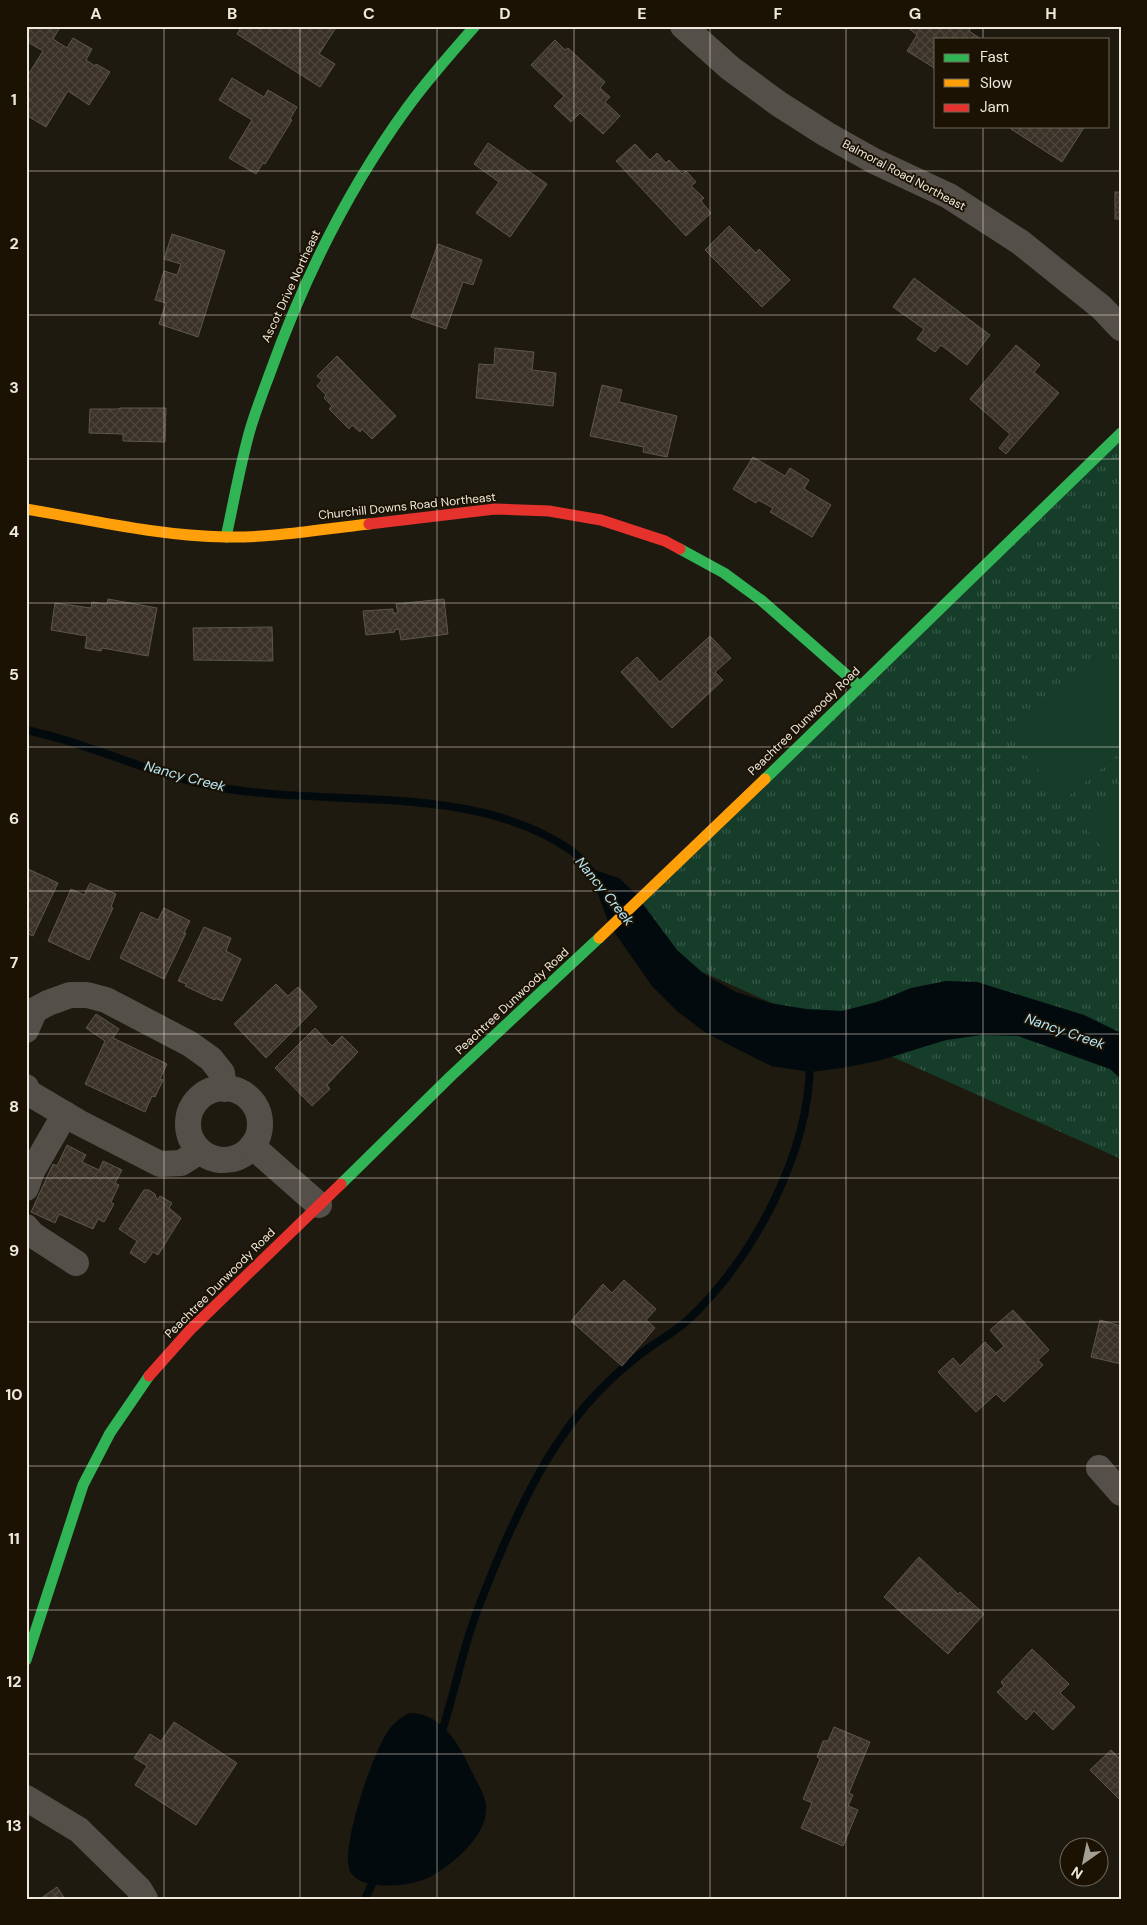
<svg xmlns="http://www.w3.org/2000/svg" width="1147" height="1925" font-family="'DM Sans',sans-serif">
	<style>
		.grass { fill: url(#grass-tufts) }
		.garden { fill: #153d2a }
		.water { fill: #030a0d }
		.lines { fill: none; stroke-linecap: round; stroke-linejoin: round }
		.stream { stroke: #030a0d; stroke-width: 8 }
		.building { fill: url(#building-cross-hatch); stroke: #5c564f }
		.street { stroke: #545049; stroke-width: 26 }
		.fast { stroke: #30b455; stroke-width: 11 }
		.slow { stroke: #ff9f0a; stroke-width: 11 }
		.jam { stroke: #e5322d; stroke-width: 11 }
		.grid { fill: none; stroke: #eee8dd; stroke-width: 1; stroke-opacity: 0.55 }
		.labels { text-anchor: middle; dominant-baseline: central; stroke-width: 4; stroke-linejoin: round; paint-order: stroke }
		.street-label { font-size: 12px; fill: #eee8dd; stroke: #1b1203 }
		.water-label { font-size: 14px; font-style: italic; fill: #b4e8f9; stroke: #1b1203 }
		.neatline { fill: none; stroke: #eee8dd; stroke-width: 2 }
		.grid-label { font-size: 16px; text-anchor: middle; font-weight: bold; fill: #eee8dd }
	</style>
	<defs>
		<pattern id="grass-tufts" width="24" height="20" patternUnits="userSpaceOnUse" patternTransform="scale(1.25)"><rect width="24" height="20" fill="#153d2a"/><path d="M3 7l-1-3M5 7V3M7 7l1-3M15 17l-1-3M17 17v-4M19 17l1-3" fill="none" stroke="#375948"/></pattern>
		<pattern id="building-cross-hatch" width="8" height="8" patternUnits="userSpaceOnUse" patternTransform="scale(1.25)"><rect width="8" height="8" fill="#3b3227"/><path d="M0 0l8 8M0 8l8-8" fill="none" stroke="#4e463c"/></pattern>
	</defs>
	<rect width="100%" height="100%" fill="#1e1a10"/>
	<path class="grass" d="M 1121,427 L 1121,1159 L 611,931 Z"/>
	<g class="garden">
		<path d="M 1121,562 L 1121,599 L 1102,577 Z"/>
		<path d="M 1106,653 L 1121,671 L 1121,752 L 1064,800 L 1009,735 Z"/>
		<path d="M 1121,798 L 1121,869 L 1085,828 Z"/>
	</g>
	<g class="water">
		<path d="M 588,868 L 619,878 L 634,892 L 677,950 L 704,974 L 736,992 L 770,1003 L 806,1009 L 842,1011 L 877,1002 L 911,988 L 946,981 L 977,982 L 1084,1015 L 1121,1033 L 1121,1079 L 1110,1069 L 1018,1036 L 982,1035 L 946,1040 L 878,1061 L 842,1068 L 810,1072 L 771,1066 L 706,1033 L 677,1011 L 652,986 L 610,926 Z"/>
		<path d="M 409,1713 C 444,1713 460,1747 473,1774 C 478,1784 485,1795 486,1806 C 489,1834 453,1865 430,1877 C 415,1884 395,1887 378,1885 C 369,1884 357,1882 351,1873 C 338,1853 372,1757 385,1736 C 391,1725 398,1719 409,1713 Z"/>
	</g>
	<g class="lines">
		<g class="stream">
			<path d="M 26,730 C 93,744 155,777 222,788 C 332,807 476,783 572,851 C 580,858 588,868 595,876"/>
			<path d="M 443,1728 C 452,1700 458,1672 466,1645 C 476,1609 491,1576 505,1542 C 522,1505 539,1469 563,1435 C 583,1406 610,1378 638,1356 C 654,1343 674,1333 689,1319 C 754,1257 809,1154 810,1063"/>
			<path d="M 365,1899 L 372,1884"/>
		</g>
	</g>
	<g class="building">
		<path d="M 28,26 L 54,26 L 59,29 L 53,39 L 67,48 L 73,38 L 92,49 L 86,60 L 95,66 L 96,64 L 110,72 L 89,105 L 68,91 L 46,127 L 26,115 L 26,78 L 43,51 L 26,41 L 26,29 Z"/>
		<path d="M 242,26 L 337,26 L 319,54 L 335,64 L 320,87 L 237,34 Z"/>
		<path d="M 906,26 L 972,26 L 969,31 L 981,39 L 936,39 L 936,69 L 907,51 L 917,35 Z"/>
		<path d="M 555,40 L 565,50 L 568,48 L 605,82 L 600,88 L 610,97 L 605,102 L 620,116 L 603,134 L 580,113 L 571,122 L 554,106 L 564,96 L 531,65 Z"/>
		<path d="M 232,78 L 264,97 L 268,90 L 297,107 L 290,119 L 292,120 L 265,164 L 263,163 L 256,174 L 229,158 L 252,120 L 219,100 Z"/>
		<path d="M 1013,126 L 1085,126 L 1062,162 L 1011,129 Z"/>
		<path d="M 488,143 L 547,184 L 510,237 L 476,213 L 499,182 L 474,164 Z"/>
		<path d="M 635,144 L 650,160 L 657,153 L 666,163 L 669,160 L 682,174 L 686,171 L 696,182 L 691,186 L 704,198 L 701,201 L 711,213 L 686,236 L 616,161 Z"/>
		<rect x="1115" y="192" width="6" height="27"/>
		<path d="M 729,226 L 756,253 L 759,249 L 790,280 L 762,307 L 705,250 Z"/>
		<path d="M 172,234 L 225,251 L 198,337 L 159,324 L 166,303 L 155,300 L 164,271 L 177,275 L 181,264 L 164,259 Z"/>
		<path d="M 438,244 L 482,260 L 473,285 L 463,282 L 446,329 L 411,317 Z"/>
		<path d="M 914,278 L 990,335 L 967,365 L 941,345 L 935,352 L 917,339 L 924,329 L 893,307 Z"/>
		<path d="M 1016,345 L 1040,365 L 1034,372 L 1059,393 L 1006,454 L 999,448 L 1010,434 L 970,399 Z"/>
		<path d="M 495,348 L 534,352 L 532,370 L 556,373 L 553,406 L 476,398 L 479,364 L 494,365 Z"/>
		<path d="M 337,356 L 396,416 L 372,439 L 362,429 L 360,432 L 352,425 L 349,429 L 329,409 L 332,406 L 324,398 L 326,395 L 317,386 L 322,380 L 317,376 Z"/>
		<path d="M 602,385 L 622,390 L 619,402 L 677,416 L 667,457 L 643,452 L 644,447 L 590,436 Z"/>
		<path d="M 121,408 L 166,408 L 165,442 L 123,441 L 123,434 L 89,433 L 90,409 L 118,409 Z"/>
		<path d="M 753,457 L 785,476 L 790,468 L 809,480 L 804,489 L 831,505 L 812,537 L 770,512 L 773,508 L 758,500 L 756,503 L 733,489 Z"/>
		<path d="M 108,599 L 157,608 L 148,656 L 102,648 L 101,651 L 85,648 L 87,636 L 51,630 L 55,603 L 91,608 L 92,602 L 107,604 Z"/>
		<path d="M 444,599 L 448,634 L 401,640 L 399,629 L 394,630 L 395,632 L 366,635 L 363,611 L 393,609 L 393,613 L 398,613 L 396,604 Z"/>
		<path d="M 272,627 L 273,661 L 194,660 L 193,628 Z"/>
		<path d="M 710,636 L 731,658 L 715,672 L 723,680 L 672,728 L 621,672 L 637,657 L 660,682 Z"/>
		<path d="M 26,868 L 58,883 L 33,936 L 26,933 Z"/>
		<path d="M 90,883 L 116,894 L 111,907 L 113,908 L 89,960 L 48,941 L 71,889 L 84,895 Z"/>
		<path d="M 164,908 L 190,921 L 184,933 L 186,933 L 164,979 L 120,958 L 141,912 L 158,920 Z"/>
		<path d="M 204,927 L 231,938 L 226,951 L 241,959 L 222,1001 L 215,998 L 215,1000 L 185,986 L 186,984 L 178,981 Z"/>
		<path d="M 276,984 L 288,996 L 298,987 L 317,1007 L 266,1058 L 234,1024 Z"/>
		<path d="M 96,1014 L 119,1029 L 113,1038 L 167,1064 L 160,1079 L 163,1080 L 155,1097 L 152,1096 L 145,1112 L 85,1084 L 105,1041 L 86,1028 Z"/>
		<path d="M 315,1028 L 332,1046 L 342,1036 L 358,1052 L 327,1085 L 330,1089 L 312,1106 L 275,1068 Z"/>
		<path d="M 67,1145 L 86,1155 L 82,1162 L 99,1170 L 103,1161 L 122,1170 L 115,1183 L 119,1185 L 111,1202 L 114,1204 L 104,1222 L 98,1219 L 93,1229 L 59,1214 L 55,1223 L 31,1212 L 53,1164 L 57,1166 Z"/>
		<path d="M 144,1190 L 149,1190 L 155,1194 L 157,1200 L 160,1196 L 172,1203 L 169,1208 L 181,1218 L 158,1255 L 153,1252 L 145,1263 L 130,1253 L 137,1241 L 119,1229 Z"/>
		<path d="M 624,1280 L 656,1309 L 646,1320 L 655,1328 L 622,1366 L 571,1321 L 603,1284 L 612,1293 Z"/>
		<path d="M 1013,1310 L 1049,1350 L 1038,1360 L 1043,1365 L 1004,1402 L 996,1394 L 976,1412 L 938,1372 L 953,1358 L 960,1366 L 985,1342 L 996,1353 L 1004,1346 L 990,1330 Z"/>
		<path d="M 1100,1320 L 1121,1326 L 1121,1364 L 1091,1357 Z"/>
		<path d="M 919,1557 L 958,1594 L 960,1592 L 984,1614 L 948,1654 L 884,1597 Z"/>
		<path d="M 1032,1649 L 1069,1684 L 1060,1693 L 1075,1707 L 1053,1730 L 1034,1711 L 1026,1720 L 997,1692 L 1004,1686 L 1001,1682 Z"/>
		<path d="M 174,1722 L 237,1763 L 196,1825 L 135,1785 L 147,1766 L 134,1758 L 150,1734 L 161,1741 Z"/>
		<path d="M 834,1727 L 870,1742 L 849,1793 L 853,1795 L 848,1806 L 858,1810 L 843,1846 L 801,1828 L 812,1803 L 803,1799 L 820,1759 L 817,1757 L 823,1741 L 828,1741 Z"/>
		<path d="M 1111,1750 L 1121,1760 L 1121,1801 L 1090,1770 Z"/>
		<path d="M 57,1887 L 65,1899 L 40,1899 Z"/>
	</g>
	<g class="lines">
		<g class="street">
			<path d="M 683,26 L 730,68 L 779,104 L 826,134 L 874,161 L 949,196 L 1020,242 L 1101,307 L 1121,328"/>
			<path d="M 26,1030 L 35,1010 L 48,1003 L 70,995 L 87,995 L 106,1000 L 190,1044 L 211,1059 L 222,1073 L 224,1089"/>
			<path d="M 26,1087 L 29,1093 L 78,1122 L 160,1164 L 181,1163 L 200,1151"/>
			<circle cx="224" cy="1124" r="36"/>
			<path d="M 252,1146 L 319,1205"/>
			<path d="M 26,1188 L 32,1171 L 65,1114"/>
			<path d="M 26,1227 L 33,1235 L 76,1263"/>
			<path d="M 1099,1468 L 1121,1493"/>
			<path d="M 26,1798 L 79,1830 L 139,1889 L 145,1899"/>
		</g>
		<g class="fast">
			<path d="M 226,537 C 234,501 240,465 250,430 C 256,410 263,392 270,373 C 304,278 348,189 407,108 C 428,79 452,52 475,26"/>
			<path d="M 680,549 L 724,573 L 761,600 L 859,686"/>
			<path d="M 765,779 L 1121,433"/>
			<path d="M 341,1184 L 451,1076 L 599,938"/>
			<path d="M 26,1660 L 83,1485 L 110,1433 L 149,1376"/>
		</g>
		<g class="slow">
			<path d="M 26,509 C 92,520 159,536 226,537 C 273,538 322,529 369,524"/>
			<path d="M 599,938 L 765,779"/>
		</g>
		<g class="jam">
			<path d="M 369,524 L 495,509 L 549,511 L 601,520 L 665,541 L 680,549"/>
			<path d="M 149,1376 L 190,1330 L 341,1184"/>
		</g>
	</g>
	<path class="grid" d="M 164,26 L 164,1899M 300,26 L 300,1899M 437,26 L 437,1899M 574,26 L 574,1899M 710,26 L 710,1899M 846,26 L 846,1899M 983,26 L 983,39M 983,126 L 983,1899M 26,171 L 1121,171M 26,315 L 1121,315M 26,459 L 1121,459M 26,603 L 1121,603M 26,747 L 1121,747M 26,891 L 1121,891M 26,1034 L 1121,1034M 26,1178 L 1121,1178M 26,1322 L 1121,1322M 26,1466 L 1121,1466M 26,1610 L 1121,1610M 26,1754 L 1121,1754"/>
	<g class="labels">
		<g class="street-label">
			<text transform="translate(904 175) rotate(28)">Balmoral Road Northeast</text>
			<text transform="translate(291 286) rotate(-65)">Ascot Drive Northeast</text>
			<text transform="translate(407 506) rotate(-6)">Churchill Downs Road Northeast</text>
			<text transform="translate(804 721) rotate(-44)">Peachtree Dunwoody Road</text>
			<text transform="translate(512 1001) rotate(-43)">Peachtree Dunwoody Road</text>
			<text transform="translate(220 1283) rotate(-45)">Peachtree Dunwoody Road</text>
		</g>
		<g class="water-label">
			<text transform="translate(185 776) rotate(15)">Nancy Creek</text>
			<text transform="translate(605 891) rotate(51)">Nancy Creek</text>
			<text transform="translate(1065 1031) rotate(19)">Nancy Creek</text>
		</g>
	</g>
	<rect width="1147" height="1925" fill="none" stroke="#1b1203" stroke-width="55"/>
	<rect x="934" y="38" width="175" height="90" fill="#1b1203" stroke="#6f685a"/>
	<rect x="944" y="54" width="25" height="8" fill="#30b455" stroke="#6f685a"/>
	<text x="980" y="62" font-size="15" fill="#eee8dd">Fast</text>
	<rect x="944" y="79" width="25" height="8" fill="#ff9f0a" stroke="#6f685a"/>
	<text x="980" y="88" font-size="15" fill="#eee8dd">Slow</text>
	<rect x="944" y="104" width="25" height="8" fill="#e5322d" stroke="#6f685a"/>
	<text x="980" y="112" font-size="15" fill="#eee8dd">Jam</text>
	<g transform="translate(1084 1862) rotate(213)"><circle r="24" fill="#1b1203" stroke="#6f685a"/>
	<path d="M0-4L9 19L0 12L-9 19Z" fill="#a5a095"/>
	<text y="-8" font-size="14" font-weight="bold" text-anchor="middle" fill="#eee8dd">N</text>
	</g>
	<rect x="28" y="28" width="1092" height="1870" class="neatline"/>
	<g class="grid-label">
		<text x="96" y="19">A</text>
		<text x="232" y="19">B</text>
		<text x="369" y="19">C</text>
		<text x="505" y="19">D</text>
		<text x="642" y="19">E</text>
		<text x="778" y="19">F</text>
		<text x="915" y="19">G</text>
		<text x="1051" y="19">H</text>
		<text x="14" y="105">1</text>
		<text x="14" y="249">2</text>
		<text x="14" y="393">3</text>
		<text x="14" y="537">4</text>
		<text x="14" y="680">5</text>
		<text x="14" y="824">6</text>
		<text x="14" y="968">7</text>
		<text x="14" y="1112">8</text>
		<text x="14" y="1256">9</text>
		<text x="14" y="1400">10</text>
		<text x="14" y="1544">11</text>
		<text x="14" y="1687">12</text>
		<text x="14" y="1831">13</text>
	</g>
</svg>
